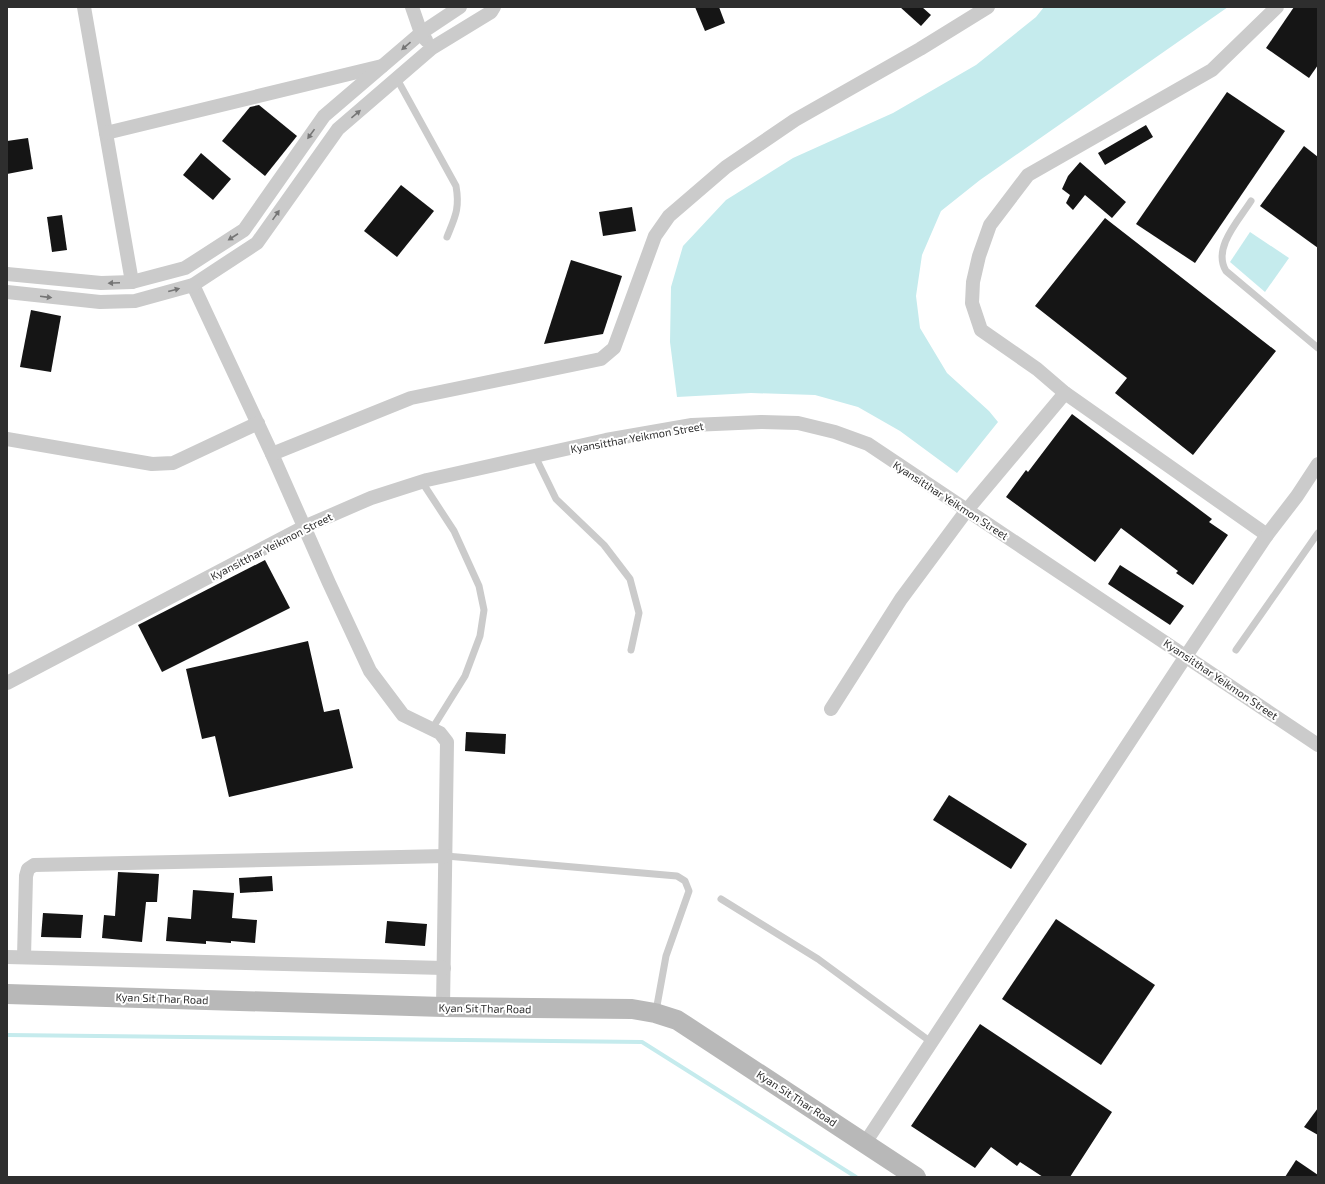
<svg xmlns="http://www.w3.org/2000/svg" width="1325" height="1184" font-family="'Exo 2',sans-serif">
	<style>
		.water { fill: #c5ebed }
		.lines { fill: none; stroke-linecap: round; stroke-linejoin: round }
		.stream { stroke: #c5ebed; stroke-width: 4 }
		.building { fill: #151515 }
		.service { stroke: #cbcbcb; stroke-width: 7 }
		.minor { stroke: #cbcbcb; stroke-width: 14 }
		.secondary { stroke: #b8b8b8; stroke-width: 20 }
		.oneway { fill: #757575 }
		.labels { text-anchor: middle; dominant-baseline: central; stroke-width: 4; stroke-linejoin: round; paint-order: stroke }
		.street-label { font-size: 11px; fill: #2e2e2e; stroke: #fff }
	</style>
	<rect width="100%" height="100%" fill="#fff"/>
	<g class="water">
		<path d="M 1044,7 L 1228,7 L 980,180 L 941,211 L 922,255 L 916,296 L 920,328 L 947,373 L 989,411 L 998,422 L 957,473 L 900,431 L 858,407 L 815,395 L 751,393 L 677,397 L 670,342 L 671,287 L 683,246 L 726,200 L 793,158 L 893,113 L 976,65 L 1036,17 Z"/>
		<path d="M 1250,232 L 1289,258 L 1265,292 L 1230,262 Z"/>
	</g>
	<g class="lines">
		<path class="stream" d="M 7,1035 L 642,1042 L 856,1177"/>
	</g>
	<g class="building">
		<path d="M 695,7 L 719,7 L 725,23 L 705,31 Z"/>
		<path d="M 900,7 L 922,7 L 931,15 L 921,26 Z"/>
		<path d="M 1294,7 L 1318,7 L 1318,65 L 1309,78 L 1266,48 Z"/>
		<path d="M 1227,92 L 1285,131 L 1195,263 L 1136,224 Z"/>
		<path d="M 259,105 L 297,136 L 265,176 L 222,141 L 250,107 Z"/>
		<path d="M 1146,125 L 1153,137 L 1105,165 L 1098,153 Z"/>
		<path d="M 28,138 L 33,169 L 7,174 L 7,141 Z"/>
		<path d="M 1304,146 L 1318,157 L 1318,248 L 1260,206 Z"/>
		<path d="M 201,153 L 231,179 L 213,200 L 183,175 Z"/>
		<path d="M 1080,162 L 1126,202 L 1112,218 L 1085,195 L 1073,210 L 1066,203 L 1070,195 L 1062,189 L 1068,176 Z"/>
		<path d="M 401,185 L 434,211 L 397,257 L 364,231 Z"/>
		<path d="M 632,207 L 636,231 L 603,236 L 599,212 Z"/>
		<path d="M 62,215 L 67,250 L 52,252 L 47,217 Z"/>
		<path d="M 1105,218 L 1276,351 L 1193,455 L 1115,393 L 1127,378 L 1035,306 Z"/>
		<path d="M 571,260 L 622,276 L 603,334 L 544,344 Z"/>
		<path d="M 31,310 L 61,316 L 51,372 L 20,367 Z"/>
		<path d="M 1072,414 L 1212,519 L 1209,522 L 1228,535 L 1193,585 L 1176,573 L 1178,571 L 1121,528 L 1095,562 L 1006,497 L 1026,470 L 1028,472 Z"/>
		<path d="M 265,560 L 290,608 L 162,672 L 138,625 Z"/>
		<path d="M 1120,565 L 1184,606 L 1170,625 L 1108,584 Z"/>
		<path d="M 308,641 L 324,712 L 339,709 L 353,768 L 229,797 L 215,736 L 202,739 L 186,669 Z"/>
		<path d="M 466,732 L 506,734 L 505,754 L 465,751 Z"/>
		<path d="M 949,795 L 1027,844 L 1011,869 L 933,820 Z"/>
		<path d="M 118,872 L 159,874 L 157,902 L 146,902 L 142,942 L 102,938 L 104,915 L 115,916 Z"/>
		<path d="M 272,876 L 273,891 L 240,893 L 239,878 Z"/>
		<path d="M 193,890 L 234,893 L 232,918 L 257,920 L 255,943 L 231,941 L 231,943 L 206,941 L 206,944 L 166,941 L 168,917 L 191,919 Z"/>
		<path d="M 43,913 L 83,915 L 81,938 L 41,937 Z"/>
		<path d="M 1056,919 L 1155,985 L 1101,1065 L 1002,999 Z"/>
		<path d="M 387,921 L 427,924 L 425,946 L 385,943 Z"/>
		<path d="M 980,1024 L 1112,1112 L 1070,1177 L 1043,1177 L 1020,1162 L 1017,1166 L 991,1147 L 975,1168 L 911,1126 Z"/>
		<path d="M 1318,1108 L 1318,1135 L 1304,1127 Z"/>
		<path d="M 1296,1160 L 1318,1175 L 1318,1177 L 1285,1177 Z"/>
	</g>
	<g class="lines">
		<g class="service">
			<path d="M 397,79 L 456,186 C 460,209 455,217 447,237"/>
			<path d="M 1251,201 C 1239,220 1212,248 1226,271 L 1318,348"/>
			<path d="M 535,456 L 556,499 L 604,545 L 630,579 L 639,613 L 631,650"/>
			<path d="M 422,482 L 454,531 L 479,586 L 484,610 L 480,636 L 465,676 L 432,729"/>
			<path d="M 1236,650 L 1318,533"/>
			<path d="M 446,856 L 677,876 L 685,881 L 689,891 L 666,956 L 656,1011"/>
			<path d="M 721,899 L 818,959 L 931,1042"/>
		</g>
		<g class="minor">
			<path d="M 84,7 L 132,282"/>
			<path d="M 412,7 L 421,33 L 426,40"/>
			<path d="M 106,133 L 382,66"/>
			<path d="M 7,274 L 101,283 L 132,282 L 185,268 L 244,230 L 324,116 L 421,33 L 460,7"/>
			<path d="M 193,285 L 272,454 L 329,583 L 370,671 L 403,715 L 440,733 L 447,742 L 443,1007"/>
			<path d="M 7,292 L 100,302 L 135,301 L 193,285 L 257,243 L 338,129 L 432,48 L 491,12 L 494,7"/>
			<path d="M 7,439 L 152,464 L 173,463 L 258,423"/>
			<path d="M 272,454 L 411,398 L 601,359 L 614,348 L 655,236 L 669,216 L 726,167 L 795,120 L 920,49 L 988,7"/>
			<path d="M 1267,535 L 1065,393 L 1037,369 L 981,330 L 972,303 L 973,282 L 979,256 L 990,225 L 1028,175 L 1212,70 L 1277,7"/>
			<path d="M 7,683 L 304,527 L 371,498 L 427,480 L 606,440 L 692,425 L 761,422 L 798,423 L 835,432 L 868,444 L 1318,745"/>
			<path d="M 831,709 L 901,599 L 967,510 L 1065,393"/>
			<path d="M 7,957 L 444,968"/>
			<path d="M 24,957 L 26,876 L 28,869 L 34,865 L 446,856"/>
			<path d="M 865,1143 L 1186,656 L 1267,535 L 1297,496 L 1318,464"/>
		</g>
		<path class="secondary" d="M 7,994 L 443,1007 L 632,1009 L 655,1013 L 677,1020 L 916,1177"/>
	</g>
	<defs><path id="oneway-solid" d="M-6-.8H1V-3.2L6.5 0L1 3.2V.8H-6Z"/></defs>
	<g class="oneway">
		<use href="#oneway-solid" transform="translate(406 46) rotate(139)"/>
		<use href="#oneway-solid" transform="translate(356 114) rotate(-40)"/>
		<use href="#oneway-solid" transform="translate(311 134) rotate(126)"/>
		<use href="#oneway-solid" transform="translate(276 215) rotate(-55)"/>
		<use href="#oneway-solid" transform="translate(233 237) rotate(147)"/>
		<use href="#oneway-solid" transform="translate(114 283) rotate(178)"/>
		<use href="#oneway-solid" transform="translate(174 290) rotate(-15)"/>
		<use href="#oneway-solid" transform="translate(46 297) rotate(7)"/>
	</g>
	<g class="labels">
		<g class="street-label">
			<text transform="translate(637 437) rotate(-10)">Kyansitthar Yeikmon Street</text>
			<text transform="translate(951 500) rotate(33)">Kyansitthar Yeikmon Street</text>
			<text transform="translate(271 546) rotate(-27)">Kyansitthar Yeikmon Street</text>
			<text transform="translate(1221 679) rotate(34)">Kyansitthar Yeikmon Street</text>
			<text transform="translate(162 998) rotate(2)">Kyan Sit Thar Road</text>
			<text transform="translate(485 1008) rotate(1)">Kyan Sit Thar Road</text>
			<text transform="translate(797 1098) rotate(33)">Kyan Sit Thar Road</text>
		</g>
	</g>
	<rect width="1325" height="1184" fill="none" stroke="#2e2e2e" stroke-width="16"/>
</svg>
